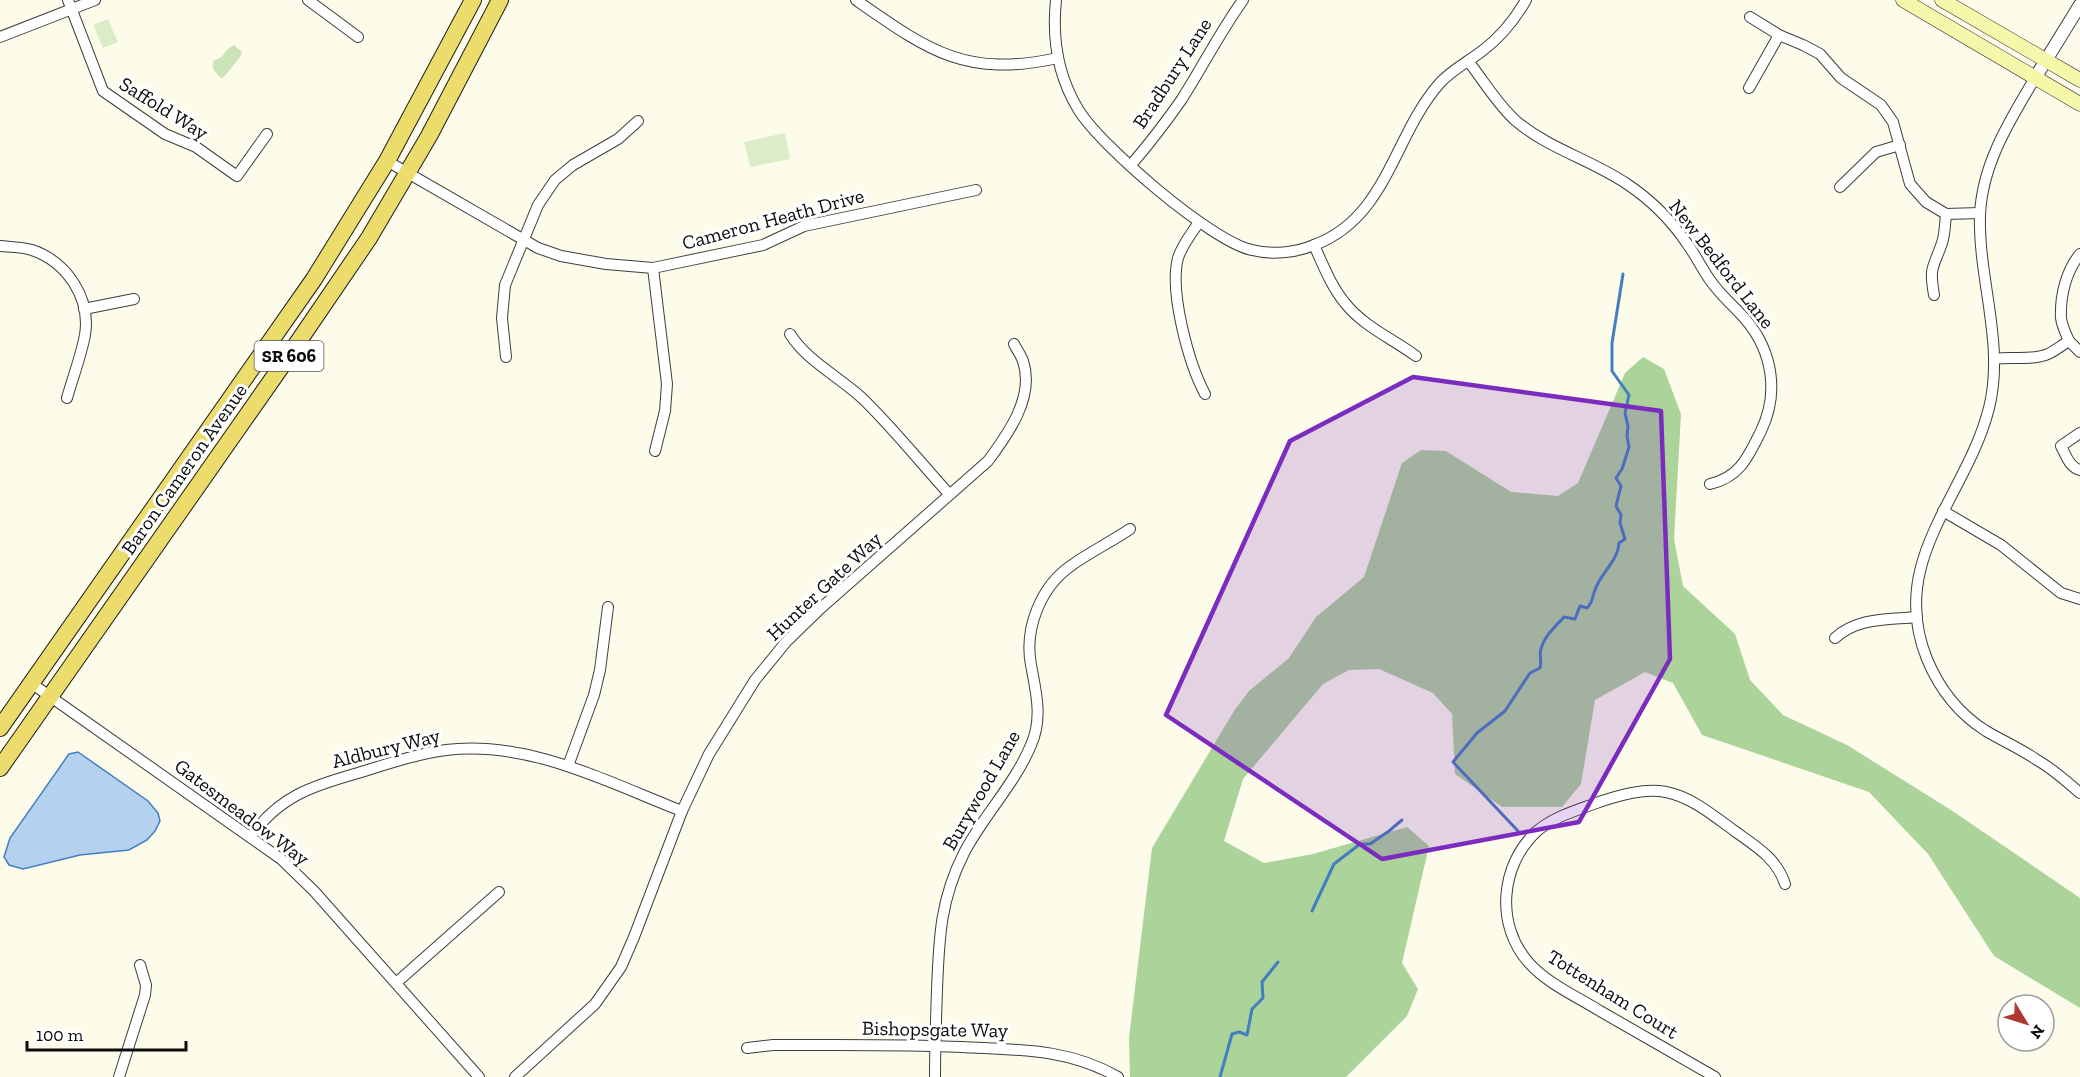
<svg xmlns="http://www.w3.org/2000/svg" width="2080" height="1077" font-family="'Zilla Slab',serif">
	<style>
		.green { fill: #cae4b8 }
		.forest { fill: #acd399 }
		.pitch { fill: #dcecc9 }
		.water { fill: #b4d2f0; stroke: #427ec0; stroke-width: 1.5 }
		.lines { fill: none; stroke-linecap: round; stroke-linejoin: round }
		.stream { stroke: #427ec0; stroke-width: 3 }
		.minor-casing { stroke: #3e3e3e; stroke-width: 12 }
		.tertiary-casing { stroke: #3e3e3e; stroke-width: 14 }
		.secondary-casing { stroke: #2d2d2d; stroke-width: 15 }
		.primary-casing { stroke: #1c1c1c; stroke-width: 18 }
		.minor { stroke: #fff; stroke-width: 10 }
		.tertiary { stroke: #fff; stroke-width: 12 }
		.secondary { stroke: #f7f7ac; stroke-width: 14 }
		.primary { stroke: #ecdc6c; stroke-width: 16 }
		.marked { fill: #7b2cbf; fill-opacity: 0.2; stroke: #7b2cbf; stroke-width: 4.5; stroke-linejoin: round }
		.labels { text-anchor: middle; dominant-baseline: central; stroke-width: 6; stroke-linejoin: round; paint-order: stroke }
		.shield { fill: #fff; stroke: #545454; stroke-width: 1.5 }
		.shield-label { font-size: 18px; font-weight: bold; fill: #0b0b0b }
		.street-label { font-size: 20px; fill: #0b0b0b; stroke: #fff }
	</style>
	<rect width="100%" height="100%" fill="#fdfceb"/>
	<path class="green" d="M 234,45 L 242,52 L 240,57 L 224,77 L 221,78 C 215,72 210,68 214,60 L 220,58 L 229,48 Z"/>
	<path class="forest" d="M 1643,357 L 1664,369 L 1681,414 L 1674,539 L 1683,586 L 1735,634 L 1750,680 L 1783,715 L 1847,745 L 1951,810 L 2080,898 L 2080,1008 L 1994,956 L 1928,854 L 1869,792 L 1702,735 L 1673,683 L 1645,672 L 1595,700 L 1581,784 L 1562,807 L 1502,807 L 1455,774 L 1452,714 L 1433,693 L 1379,669 L 1349,670 L 1323,684 L 1243,779 L 1224,841 L 1264,863 L 1313,854 L 1407,827 L 1429,846 L 1402,963 L 1418,989 L 1407,1016 L 1346,1077 L 1130,1077 L 1129,1038 L 1152,848 L 1234,711 L 1249,691 L 1289,658 L 1316,617 L 1364,577 L 1402,463 L 1421,450 L 1446,451 L 1511,492 L 1558,496 L 1578,483 L 1625,373 Z"/>
	<g class="pitch">
		<path d="M 108,19 L 118,42 L 103,48 L 93,25 Z"/>
		<path d="M 785,133 L 790,159 L 750,167 L 744,142 Z"/>
	</g>
	<path class="water" d="M 78,752 L 148,801 L 158,813 L 160,821 L 155,831 L 147,840 L 129,850 L 80,855 L 23,869 L 9,865 L 4,857 L 10,838 L 69,754 Z"/>
	<g class="lines">
		<g class="stream">
			<path d="M 1518,831 L 1453,762 L 1477,733 L 1505,711 L 1530,673 L 1540,668 C 1542,661 1539,655 1541,649 C 1544,636 1556,626 1564,617 L 1575,619 L 1580,606 L 1587,608 C 1593,602 1592,597 1595,590 C 1600,574 1618,561 1619,543 L 1625,539 L 1620,523 L 1621,515 L 1616,506 L 1621,486 L 1616,478 L 1622,469 L 1629,447 L 1627,436 L 1628,426 L 1625,413 L 1629,395 L 1612,371 L 1612,343 L 1623,274"/>
			<path d="M 1312,911 L 1334,864 L 1360,844 L 1370,844 L 1389,831 L 1402,820"/>
			<path d="M 1220,1077 L 1232,1034 L 1239,1032 L 1247,1035 L 1252,1009 L 1263,998 L 1262,982 L 1278,962"/>
		</g>
		<g class="minor-casing">
			<g id="minor">
				<path d="M 68,0 L 103,91 L 165,134 L 196,147 L 237,176 L 267,134"/>
				<path d="M 308,0 L 358,37"/>
				<path d="M 856,0 C 929,51 966,78 1058,58"/>
				<path d="M 1056,0 C 1052,38 1058,76 1078,109 C 1099,145 1212,242 1252,250 C 1272,255 1295,253 1314,245 C 1387,218 1393,137 1439,84 C 1451,70 1468,62 1482,51 C 1501,37 1514,21 1526,0"/>
				<path d="M 1750,17 L 1779,35 L 1803,45 L 1820,54 L 1841,78 L 1881,105 L 1893,122 L 1910,184 L 1926,202 L 1946,214 L 1980,213"/>
				<path d="M 0,37 L 95,0"/>
				<path d="M 1468,61 C 1484,81 1497,104 1516,121 C 1549,149 1592,160 1627,184 C 1651,200 1672,221 1688,245 C 1696,256 1702,269 1710,280 C 1720,295 1734,306 1746,320 C 1773,352 1779,394 1761,431 C 1748,457 1740,477 1710,484"/>
				<path d="M 2035,78 C 2010,120 1982,164 1980,215 C 1978,279 2005,344 1989,408 C 1967,496 1887,560 1927,659 C 1939,688 1959,714 1986,731 C 2003,741 2021,749 2037,760 C 2053,769 2066,781 2080,793"/>
				<path d="M 1749,88 L 1779,35"/>
				<path d="M 387,161 L 538,248 L 561,256 L 606,264 L 653,268 L 763,245 L 804,226 L 976,190"/>
				<path d="M 1131,165 C 1149,144 1166,122 1182,99 C 1203,66 1220,32 1243,0"/>
				<path d="M 1840,187 L 1876,152 L 1900,145"/>
				<path d="M 1199,222 C 1192,233 1182,245 1178,258 C 1169,292 1189,364 1205,394"/>
				<path d="M 1314,245 C 1323,265 1331,286 1345,303 C 1363,326 1393,339 1416,356"/>
				<path d="M 0,246 C 11,247 22,247 32,250 C 67,262 91,298 85,335 C 81,356 73,377 67,398"/>
				<path d="M 653,268 L 667,384 L 665,411 L 655,451"/>
				<path d="M 1934,295 C 1929,266 1933,269 1942,243 C 1945,234 1945,223 1946,214"/>
				<path d="M 84,309 L 134,299"/>
				<path d="M 790,334 C 807,361 838,376 862,398 C 893,428 920,462 949,494"/>
				<path d="M 2069,341 L 2080,352"/>
				<path d="M 506,357 L 502,318 L 505,285 L 538,205 L 555,180 L 573,165 L 618,139 L 638,121"/>
				<path d="M 1994,359 C 2011,356 2032,361 2048,354 C 2055,351 2062,345 2069,341 C 2066,334 2062,326 2061,318 C 2060,296 2066,271 2080,254"/>
				<path d="M 2080,433 L 2061,446 C 2066,455 2069,467 2080,470"/>
				<path d="M 1943,511 L 2001,545 L 2061,593 L 2080,599"/>
				<path d="M 1835,638 C 1858,617 1888,620 1917,617"/>
				<path d="M 31,683 L 281,859 L 314,891 L 479,1077"/>
				<path d="M 568,766 L 594,695 L 600,670 L 608,607"/>
				<path d="M 251,836 C 280,796 312,786 358,773 C 387,764 416,754 446,750 C 529,740 607,782 682,811"/>
				<path d="M 396,983 L 499,892"/>
				<path d="M 747,1048 L 773,1045 C 836,1045 899,1044 962,1047 C 1019,1050 1067,1048 1118,1077"/>
				<path d="M 119,1077 L 145,995 L 146,985 L 140,965"/>
				<path d="M 515,1077 L 595,1004 L 621,967 L 634,937 L 682,811 L 709,754 L 755,680 L 786,642 L 821,608 L 988,461 C 1008,434 1035,397 1023,361 C 1021,355 1017,350 1014,344"/>
				<path d="M 935,1077 C 935,1048 936,1019 937,990 C 939,939 940,900 964,853 C 983,816 1015,784 1031,745 C 1043,718 1036,692 1031,665 C 1024,628 1041,586 1072,565 C 1090,552 1111,542 1130,529"/>
				<path d="M 1715,1077 C 1677,1055 1638,1033 1600,1011 C 1576,996 1548,984 1529,963 C 1495,925 1500,865 1537,831 C 1555,816 1578,810 1599,802 C 1620,795 1644,788 1666,792 C 1692,797 1715,817 1736,832 C 1757,847 1777,859 1785,884"/>
			</g>
		</g>
		<g class="tertiary-casing">
			<path id="tertiary" d="M 2035,78 L 2080,5"/>
		</g>
		<g class="secondary-casing">
			<g id="secondary">
				<path d="M 1903,0 L 2080,104"/>
				<path d="M 1942,0 L 2080,80"/>
			</g>
		</g>
		<g class="primary-casing">
			<g id="primary">
				<path d="M 0,728 L 314,279 L 387,161 L 473,0"/>
				<path d="M 0,768 L 281,367 L 369,238 L 429,136 L 500,0"/>
			</g>
		</g>
		<use href="#minor" class="minor"/>
		<use href="#tertiary" class="tertiary"/>
		<use href="#secondary" class="secondary"/>
		<use href="#primary" class="primary"/>
	</g>
	<path class="marked" d="M 1413,377 L 1661,411 L 1670,659 L 1579,822 L 1382,859 L 1166,715 L 1290,441 Z"/>
	<g class="labels">
		<rect class="shield" x="254.5" y="341" width="69" height="30" rx="4.5"/>
		<g class="shield-label">
			<text x="289" y="356">SR 606</text>
		</g>
		<g class="street-label">
			<text transform="translate(1172 73) rotate(-57)">Bradbury Lane</text>
			<text transform="translate(164 108) rotate(32)">Saffold Way</text>
			<text transform="translate(773 219) rotate(-15)">Cameron Heath Drive</text>
			<text transform="translate(1722 264) rotate(52)">New Bedford Lane</text>
			<text transform="translate(184 469) rotate(-55)">Baron Cameron Avenue</text>
			<text transform="translate(824 586) rotate(-43)">Hunter Gate Way</text>
			<text transform="translate(386 748) rotate(-14)">Aldbury Way</text>
			<text transform="translate(981 790) rotate(-60)">Burywood Lane</text>
			<text transform="translate(242 812) rotate(37)">Gatesmeadow Way</text>
			<text transform="translate(1613 994) rotate(32)">Tottenham Court</text>
			<text transform="translate(935 1029) rotate(1)">Bishopsgate Way</text>
		</g>
	</g>
	<g transform="translate(2026 1023) rotate(128)"><circle r="28" fill="#ffffff" stroke="#9d9d9d" stroke-width="1.5"/>
	<path d="M0-4.5L10 22L0 15L-10 22Z" fill="#ad3a31"/>
	<text y="-9" font-size="16" font-weight="bold" text-anchor="middle" fill="#0b0b0b">N</text>
	</g>
	<path d="M27 1041v9h159v-9" fill="none" stroke="#0b0b0b" stroke-width="3"/>
	<text x="36" y="1041" font-size="18" fill="#0b0b0b" stroke="#ffffff" stroke-width="4.5" paint-order="stroke">100 m</text>
</svg>
